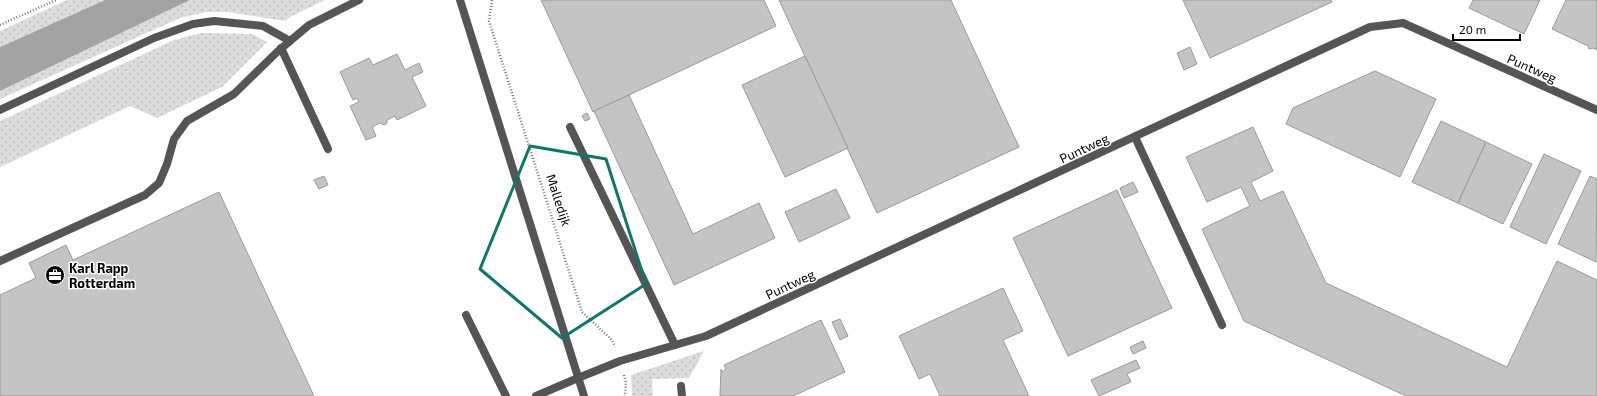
<svg xmlns="http://www.w3.org/2000/svg" width="1597" height="396" font-family="'Exo 2',sans-serif">
	<style>
		.grass { fill: url(#grass-dots) }
		.water { fill: #a3a3a3 }
		.building { fill: #c4c4c4; stroke: #999 }
		.lines { fill: none; stroke-linecap: round; stroke-linejoin: round }
		.path { stroke: #777; stroke-width: 2.5; stroke-dasharray: 1 2; stroke-linecap: butt }
		.service { stroke: #555; stroke-width: 8 }
		.minor { stroke: #555; stroke-width: 8 }
		.marked { fill: none; stroke: #0f766e; stroke-width: 3; stroke-linejoin: round }
		.labels { text-anchor: middle; dominant-baseline: central; stroke-width: 3; stroke-linejoin: round; paint-order: stroke }
		.street-label { font-size: 13px; fill: #000; stroke: #fff }
		.poi-label { font-size: 13px; font-weight: bold; fill: #000; stroke: #fff; text-anchor: start }
	</style>
	<defs>
		<pattern id="grass-dots" width="8" height="8" patternUnits="userSpaceOnUse"><rect width="8" height="8" fill="#dcdcdc"/><path d="M2 2h.1M6 6h.1" fill="none" stroke="#bbb" stroke-width="1.8" stroke-linecap="round"/></pattern>
	</defs>
	<rect width="100%" height="100%" fill="#fff"/>
	<g class="grass">
		<path d="M 67,0 L 105,0 L 0,47 L 0,31 Z"/>
		<path d="M 190,0 L 325,0 L 290,17 L 285,21 L 228,12 L 206,12 L 180,18 L 0,99 L 0,91 Z"/>
		<path d="M 201,33 L 252,34 L 267,42 L 222,87 L 157,118 L 130,106 L 0,167 L 0,121 L 174,40 Z"/>
		<path d="M 704,351 L 689,378 L 652,379 L 653,396 L 632,396 L 631,375 Z"/>
	</g>
	<path class="water" d="M 105,0 L 190,0 L 0,91 L 0,47 Z"/>
	<g class="building">
		<path d="M 541,0 L 764,0 L 776,26 L 593,112 Z"/>
		<path d="M 779,0 L 951,0 L 1019,147 L 877,213 Z"/>
		<path d="M 1183,0 L 1331,0 L 1332,2 L 1210,58 Z"/>
		<path d="M 1473,0 L 1540,0 L 1524,34 L 1469,8 Z"/>
		<path d="M 1566,0 L 1597,0 L 1597,50 L 1593,48 L 1589,49 L 1588,46 L 1552,29 Z"/>
		<path d="M 1190,47 L 1197,64 L 1184,70 L 1177,53 Z"/>
		<path d="M 397,54 L 405,70 L 419,63 L 423,72 L 412,77 L 426,106 L 397,120 L 395,116 L 387,120 L 387,123 L 384,125 L 380,123 L 372,127 L 376,136 L 366,140 L 350,106 L 359,102 L 357,98 L 353,100 L 340,72 L 369,58 L 373,65 Z"/>
		<path d="M 805,56 L 848,148 L 785,177 L 742,85 Z"/>
		<path d="M 1375,71 L 1436,99 L 1400,177 L 1286,124 L 1293,108 Z"/>
		<path d="M 629,95 L 693,234 L 759,203 L 775,238 L 674,285 L 594,111 Z"/>
		<path d="M 587,113 L 590,119 L 585,121 L 582,116 Z"/>
		<path d="M 1441,121 L 1486,142 L 1458,203 L 1412,182 Z"/>
		<path d="M 1253,127 L 1273,171 L 1251,182 L 1260,201 L 1283,191 L 1326,283 L 1507,367 L 1557,261 L 1597,280 L 1597,396 L 1406,396 L 1244,321 L 1202,229 L 1250,206 L 1241,187 L 1207,202 L 1186,157 Z"/>
		<path d="M 1486,142 L 1532,164 L 1503,224 L 1458,203 Z"/>
		<path d="M 1544,154 L 1581,171 L 1546,244 L 1510,227 Z"/>
		<path d="M 324,176 L 328,185 L 319,189 L 314,180 Z"/>
		<path d="M 1590,176 L 1597,179 L 1596,262 L 1558,244 Z"/>
		<path d="M 1133,182 L 1138,192 L 1124,198 L 1120,188 Z"/>
		<path d="M 836,189 L 850,218 L 799,242 L 785,212 Z"/>
		<path d="M 1117,190 L 1172,308 L 1068,356 L 1013,238 Z"/>
		<path d="M 219,192 L 314,396 L 0,396 L 0,295 L 36,278 L 29,263 L 66,245 L 73,260 Z"/>
		<path d="M 1003,288 L 1023,331 L 1003,340 L 1029,396 L 940,396 L 930,374 L 919,379 L 899,336 Z"/>
		<path d="M 840,319 L 848,336 L 840,340 L 832,322 Z"/>
		<path d="M 821,320 L 845,372 L 793,396 L 720,396 L 721,369 L 722,372 L 726,369 L 724,365 Z"/>
		<path d="M 1143,341 L 1146,348 L 1133,354 L 1130,347 Z"/>
		<path d="M 1136,360 L 1140,368 L 1127,374 L 1131,382 L 1099,396 L 1091,380 Z"/>
	</g>
	<g class="lines">
		<g class="path">
			<path d="M 492,0 L 489,21 L 582,312 L 612,340 L 615,347"/>
			<path d="M 0,25 L 56,0"/>
			<path d="M 624,375 L 626,383 L 625,396"/>
		</g>
		<g class="service">
			<path d="M 281,48 L 328,149"/>
			<path d="M 0,110 L 154,38 L 193,24 L 214,21 L 263,26 L 290,41 L 276,53 L 234,94 L 187,121 L 174,139 L 167,164 L 159,183 L 145,195 L 0,261"/>
			<path d="M 570,127 L 675,345"/>
			<path d="M 1135,137 L 1222,325"/>
			<path d="M 466,315 L 506,396"/>
			<path d="M 681,386 L 682,396"/>
			<path d="M 536,396 L 578,378"/>
		</g>
		<g class="minor">
			<path d="M 460,0 L 584,396"/>
			<path d="M 290,41 L 309,25 L 359,0"/>
			<path d="M 578,378 L 620,361 L 706,336 L 1370,27 L 1403,23 L 1597,110"/>
		</g>
	</g>
	<path class="marked" d="M 530,146 L 606,159 L 646,284 L 562,338 L 480,269 Z"/>
	<defs>
		<g id="office-disc" transform="scale(1)"><circle r="9.5" fill="#000" stroke="#fff"/><path d="M-6-3h4V-5.5h4V-3h4V5H-6ZM-1-4.5V-3h2v-1.5ZM-6 0V1H6V0Z" fill="#fff"/></g>
	</defs>
	<g fill-rule="evenodd">
		<use href="#office-disc" x="55" y="275"/>
	</g>
	<g class="labels">
		<g class="street-label">
			<text transform="translate(1532 68) rotate(24)">Puntweg</text>
			<text transform="translate(1084 148) rotate(-25)">Puntweg</text>
			<text transform="translate(559 200) rotate(72)">Malledijk</text>
			<text transform="translate(790 284) rotate(-25)">Puntweg</text>
		</g>
		<g class="poi-label">
			<text x="69" y="268">Karl Rapp<tspan x="69" dy="15">Rotterdam</tspan></text>
		</g>
	</g>
	<path d="M1453 34v6h67v-6" fill="none" stroke="#000000" stroke-width="2"/>
	<text x="1459" y="34" font-size="12" fill="#000000" stroke="#ffffff" stroke-width="3" paint-order="stroke">20 m</text>
</svg>
